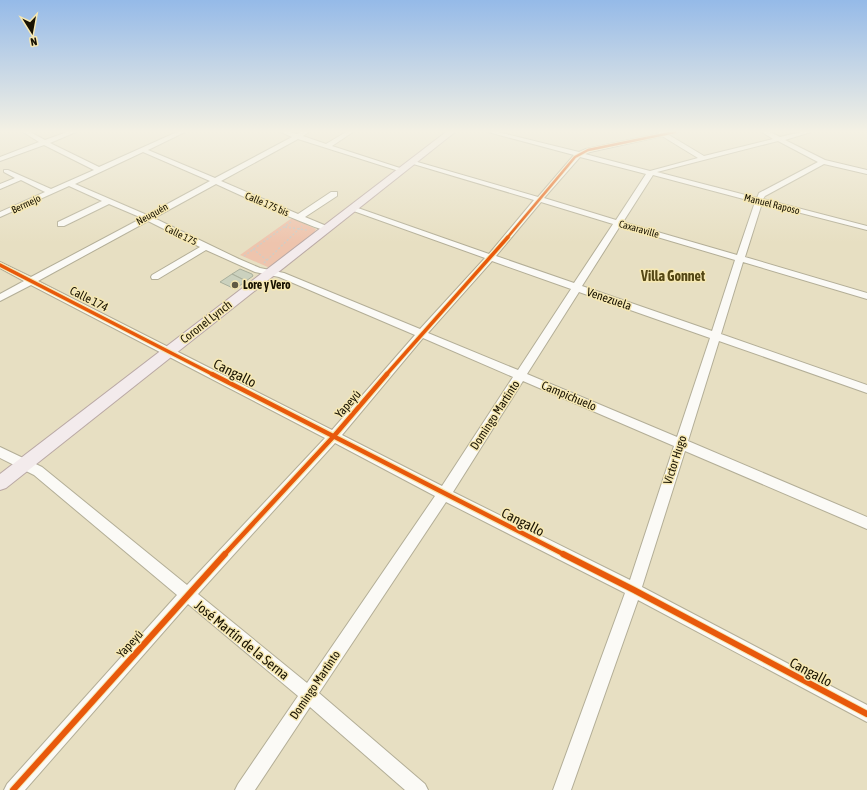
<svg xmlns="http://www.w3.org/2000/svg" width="867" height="790" font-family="'Asap Condensed',sans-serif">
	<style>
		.green { fill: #eec4ad }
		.building { fill: #cbd1be; stroke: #a9af9c }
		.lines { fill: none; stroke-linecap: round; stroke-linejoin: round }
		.minor-casing { stroke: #b3ae97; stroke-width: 2 }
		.major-casing { stroke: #b9a8a4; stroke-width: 2 }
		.path { stroke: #d0cdc5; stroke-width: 1.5; stroke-dasharray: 2 2; stroke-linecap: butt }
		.minor { fill: #fbfaf6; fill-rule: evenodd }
		.major { fill: #f3ebec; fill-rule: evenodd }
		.cycleway-far3-casing { stroke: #f6e8b3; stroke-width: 4 }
		.cycleway-far2-casing { stroke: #f6e8b3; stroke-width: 5.5 }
		.cycleway-far1-casing { stroke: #f6e8b3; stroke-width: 7 }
		.cycleway-casing { stroke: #f6e8b3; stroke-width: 8 }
		.cycleway-far3 { stroke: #e8590c; stroke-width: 2.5 }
		.cycleway-far2 { stroke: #e8590c; stroke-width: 3.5 }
		.cycleway-far1 { stroke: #e8590c; stroke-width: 4.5 }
		.cycleway { stroke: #e8590c; stroke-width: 6 }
		.poi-dot { fill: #605a45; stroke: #f6e8b3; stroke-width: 1.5 }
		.labels { text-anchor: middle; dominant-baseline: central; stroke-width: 3; stroke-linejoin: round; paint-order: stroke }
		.far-street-label { font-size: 10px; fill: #181201; stroke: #f6e8b3 }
		.poi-label { font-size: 12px; font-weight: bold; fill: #181201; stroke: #f6e8b3; text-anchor: start }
		.street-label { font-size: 12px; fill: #181201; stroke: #f6e8b3 }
		.quarter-label { font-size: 14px; font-weight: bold; fill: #544715; stroke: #f6e8b3 }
		.near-street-label { font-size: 14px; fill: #181201; stroke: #f6e8b3 }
	</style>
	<rect width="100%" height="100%" fill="#e7dfc2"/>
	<path class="green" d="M 292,218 L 316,229 L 314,233 L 270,268 L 240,255 Z"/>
	<g class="building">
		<path d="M 240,269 L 252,274 L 253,276 L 246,281 L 232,274 Z"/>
		<path d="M 232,274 L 246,281 L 235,289 L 220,282 Z"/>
	</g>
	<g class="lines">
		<g class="minor-casing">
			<path id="minor" d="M 23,132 L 30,132 L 45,140 L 67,132 L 76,132 L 50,143 L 99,167 L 177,132 L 185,132 L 148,150 L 215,178 L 292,137 L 281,132 L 290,132 L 297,134 L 301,132 L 309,132 L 303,136 L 326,144 L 346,132 L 353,132 L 332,146 L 403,169 L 403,171 L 399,171 L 298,139 L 221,181 L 298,214 L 331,192 L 337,192 L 337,196 L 305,217 L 329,227 L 329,231 C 321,232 231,191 216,184 L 154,218 L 239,259 L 260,268 L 284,273 L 420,329 L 485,258 L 348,209 L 352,207 L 355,207 L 489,254 L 534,200 L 410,163 L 410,161 L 414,161 L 538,197 L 574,155 L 488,132 L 498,132 L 579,152 L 586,149 L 658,134 L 659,132 L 678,132 L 669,135 L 704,156 L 773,139 L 762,132 L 770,132 L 780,137 L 801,132 L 811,132 L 785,140 L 825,160 L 867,170 L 867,174 L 824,164 L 765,196 L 763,199 L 867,226 L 867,230 L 762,203 L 745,257 L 867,293 L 867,299 L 743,262 L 721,334 L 867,385 L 867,393 L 719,341 L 688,441 L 867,517 L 867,529 L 685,451 L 642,587 L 867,705 L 867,722 L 638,600 L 571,790 L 553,790 L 625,593 L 446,502 L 319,693 L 425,784 L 428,790 L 405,790 L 310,707 L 255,790 L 235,790 L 238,784 L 298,696 L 188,604 L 25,790 L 4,790 L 7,784 L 177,595 L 34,475 L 0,458 L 0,447 L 42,467 L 187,585 L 325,438 L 31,285 L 0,301 L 0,294 L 24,281 L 0,268 L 0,262 L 31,277 L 142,218 L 109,204 L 64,226 L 58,226 L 58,222 L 102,201 L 69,186 L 0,217 L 0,212 L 45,192 L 21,180 L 0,189 L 0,184 L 15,178 L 4,172 L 4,170 L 8,170 L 51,189 L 94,170 L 44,145 L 0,161 L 0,157 L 39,142 ZM 662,136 L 698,158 L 650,171 L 585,154 L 590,152 ZM 778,141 L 818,162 L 759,193 L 757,198 L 657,172 ZM 143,152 L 210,181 L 147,215 L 75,184 ZM 580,157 L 646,174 L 616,220 L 544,198 ZM 653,175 L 755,202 L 737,255 L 623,222 ZM 541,202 L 613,224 L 574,283 L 496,256 ZM 148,221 L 200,247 L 152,275 L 151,277 L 152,279 L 158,279 L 206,250 L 255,272 L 279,277 L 415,335 L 332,430 L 38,281 ZM 620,226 L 735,260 L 712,331 L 582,286 ZM 492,261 L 571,289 L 518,370 L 428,333 ZM 579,292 L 710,338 L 677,437 L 527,374 ZM 423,338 L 513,377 L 442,486 L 342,435 ZM 523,381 L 674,446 L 630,580 L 453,492 ZM 335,443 L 435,496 L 307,683 L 198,594 Z"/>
		</g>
		<g class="major-casing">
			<path id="major" d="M 446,132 L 455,132 L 6,488 L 0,490 L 0,474 Z"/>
		</g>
		<g class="path">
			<path d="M 285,227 L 307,230"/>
			<path d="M 253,249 L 268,261"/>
			<path d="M 244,256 L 291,222"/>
			<path d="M 264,263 L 302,226"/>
		</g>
		<use href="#minor" class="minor"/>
		<use href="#major" class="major"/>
		<g class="cycleway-far3-casing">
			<path id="cycleway-far3" d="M 507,238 L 575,157 L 588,150 L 675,132"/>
		</g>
		<g class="cycleway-far2-casing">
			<g id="cycleway-far2">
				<path d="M 0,265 L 214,375"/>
				<path d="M 386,375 L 508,237"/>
			</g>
		</g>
		<g class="cycleway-far1-casing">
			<g id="cycleway-far1">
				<path d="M 212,374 L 565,555"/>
				<path d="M 224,555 L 334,436 L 387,374"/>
			</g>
		</g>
		<g class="cycleway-casing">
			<g id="cycleway">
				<path d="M 563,554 L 634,590 L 867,714"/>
				<path d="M 13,790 L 225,554"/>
			</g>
		</g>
		<use href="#cycleway-far3" class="cycleway-far3"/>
		<use href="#cycleway-far2" class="cycleway-far2"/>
		<use href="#cycleway-far1" class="cycleway-far1"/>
		<use href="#cycleway" class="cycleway"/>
	</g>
	<linearGradient id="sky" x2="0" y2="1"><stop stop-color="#95bae8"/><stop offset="0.54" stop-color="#f4f1e4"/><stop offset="1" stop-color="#f4f1e4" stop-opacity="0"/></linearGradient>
	<rect width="867" height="243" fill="url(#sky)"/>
	<circle class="poi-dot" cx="235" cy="285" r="4"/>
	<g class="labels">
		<g class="far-street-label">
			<text transform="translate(26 204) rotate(-25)">Bermejo</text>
			<text transform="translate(267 204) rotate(23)">Calle 175 bis</text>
			<text transform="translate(772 204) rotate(14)">Manuel Raposo</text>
			<text transform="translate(152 214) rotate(-29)">Neuquén</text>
			<text transform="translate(639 229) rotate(16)">Caxaraville</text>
			<text transform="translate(181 235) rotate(26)">Calle 175</text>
		</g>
		<g class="poi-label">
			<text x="243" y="285">Lore y Vero</text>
		</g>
		<g class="street-label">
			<text transform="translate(89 299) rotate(27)">Calle 174</text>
			<text transform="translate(609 299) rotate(19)">Venezuela</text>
			<text transform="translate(206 322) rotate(-38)">Coronel Lynch</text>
			<text transform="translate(569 396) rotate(23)">Campichuelo</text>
			<text transform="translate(348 404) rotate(-49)">Yapeyú</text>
			<text transform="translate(495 415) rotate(-57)">Domingo Martinto</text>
			<text transform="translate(675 460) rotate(-72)">Victor Hugo</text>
			<text transform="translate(130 644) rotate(-48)">Yapeyú</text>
			<text transform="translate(315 685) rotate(-56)">Domingo Martinto</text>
		</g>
		<g class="quarter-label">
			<text x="673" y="276">Villa Gonnet</text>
		</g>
		<g class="near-street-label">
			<text transform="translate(235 373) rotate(27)">Cangallo</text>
			<text transform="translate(523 522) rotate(27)">Cangallo</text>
			<text transform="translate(242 640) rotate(39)">José Martín de la Serna</text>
			<text transform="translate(811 672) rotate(28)">Cangallo</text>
		</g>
	</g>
	<g transform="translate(32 32) rotate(169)" stroke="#f6e8b3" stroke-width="3" paint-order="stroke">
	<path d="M0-3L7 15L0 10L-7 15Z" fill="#181201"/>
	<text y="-6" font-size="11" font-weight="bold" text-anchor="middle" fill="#181201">N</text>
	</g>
</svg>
